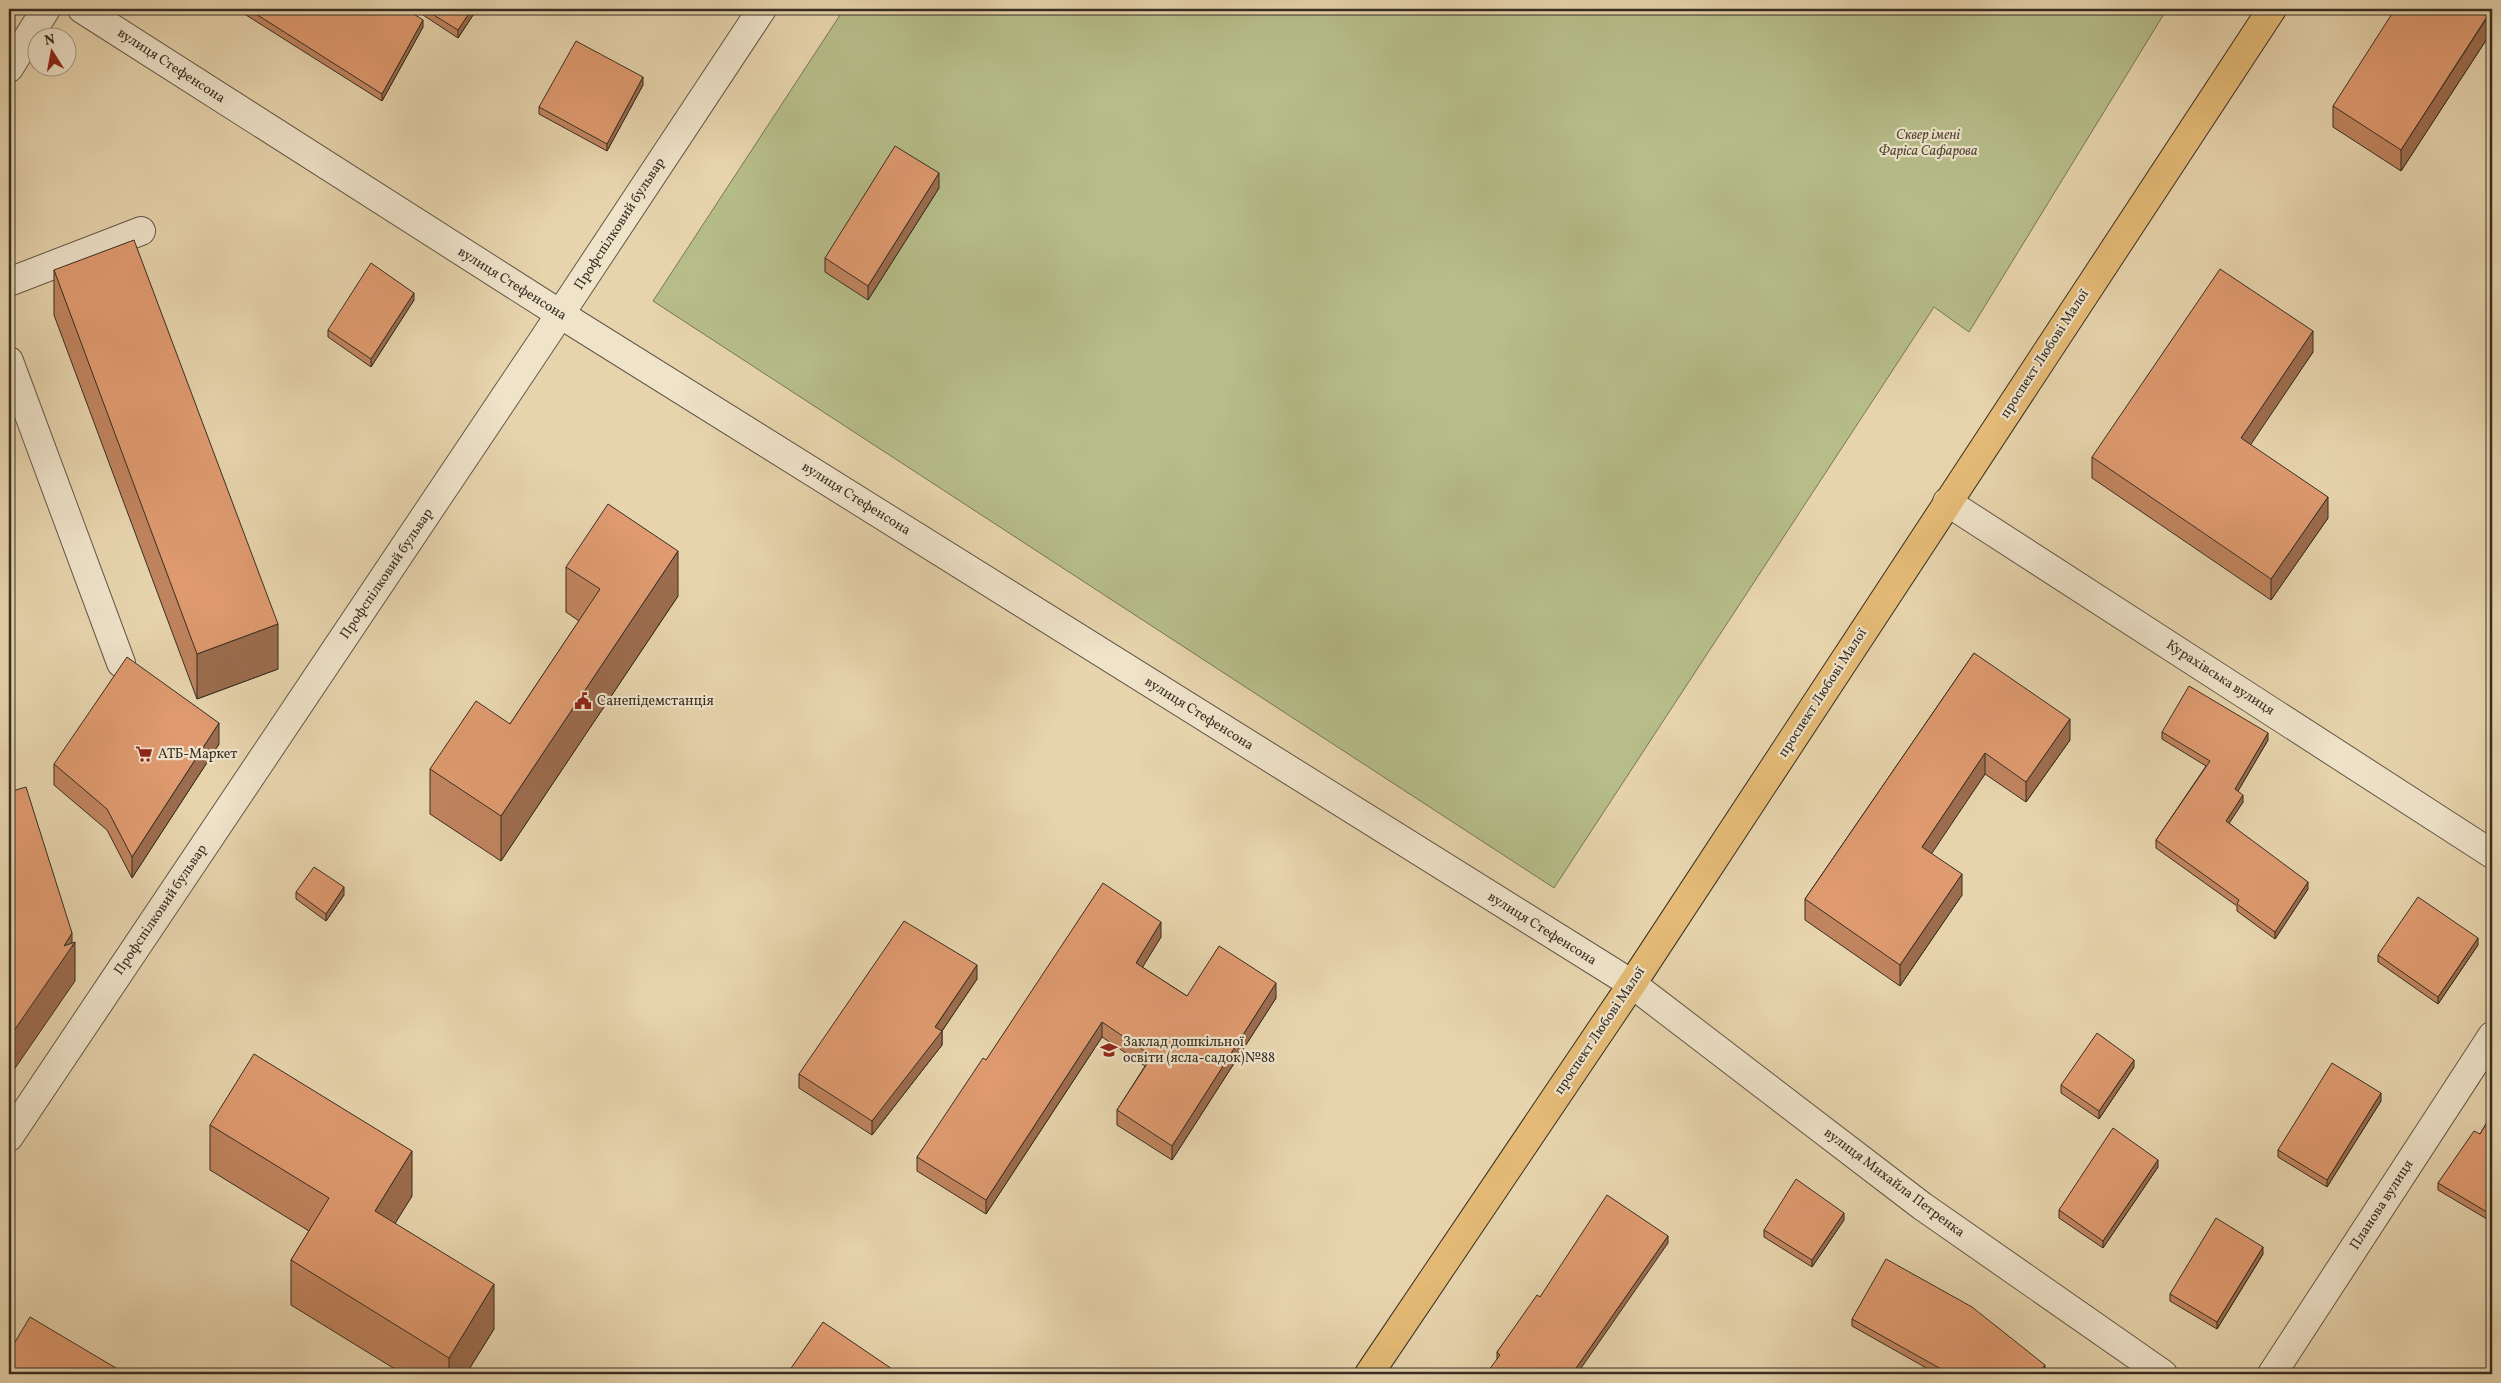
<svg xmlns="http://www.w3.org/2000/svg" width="2501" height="1383" font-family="Vollkorn,serif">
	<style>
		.green { fill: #b6bd89; stroke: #767656 }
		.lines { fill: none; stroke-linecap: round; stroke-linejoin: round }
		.minor-casing { stroke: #635846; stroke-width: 30 }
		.major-casing { stroke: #372e23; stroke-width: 30 }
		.minor { stroke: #efe3ca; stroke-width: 28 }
		.major { stroke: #e4ba76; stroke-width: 28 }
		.wall { fill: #c0845f; stroke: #372e23 }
		.shaded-wall { fill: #9c6c4e; stroke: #372e23 }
		.building { fill: #df9a6f; stroke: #372e23 }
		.labels { text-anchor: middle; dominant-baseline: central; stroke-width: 4.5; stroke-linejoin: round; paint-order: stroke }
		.street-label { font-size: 14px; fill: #372e23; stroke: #efe3ca }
		.park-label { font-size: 14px; font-style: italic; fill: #504b37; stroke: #efe3ca }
		.poi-label { font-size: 14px; fill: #372e23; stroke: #efe3ca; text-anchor: start }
	</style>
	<rect width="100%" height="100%" fill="#e7d4ad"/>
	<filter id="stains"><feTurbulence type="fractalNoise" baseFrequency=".004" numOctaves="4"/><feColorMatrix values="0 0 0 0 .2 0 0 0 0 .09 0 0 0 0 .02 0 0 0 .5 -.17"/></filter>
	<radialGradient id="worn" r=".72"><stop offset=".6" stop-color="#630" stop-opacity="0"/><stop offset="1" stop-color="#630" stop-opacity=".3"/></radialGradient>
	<path class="green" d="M 844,9 L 2167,9 L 1969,332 L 1934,307 L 1554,888 L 653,301 Z"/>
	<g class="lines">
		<g class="minor-casing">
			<g id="minor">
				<path d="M 82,9 L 560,314 L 1632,984 L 1922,1206 L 2163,1374"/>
				<path d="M 9,68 L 46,9"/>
				<path d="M 9,282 L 141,231"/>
				<path d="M 9,361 L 121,663"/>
				<path d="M 1947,502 L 2492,854"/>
				<path d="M 9,1137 L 543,340 L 762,9"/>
				<path d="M 2272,1374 L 2492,1036"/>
			</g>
		</g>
		<g class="major-casing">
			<path id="major" d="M 1369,1374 L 1632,984 L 2272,9"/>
		</g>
		<use href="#minor" class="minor"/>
		<use href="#major" class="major"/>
	</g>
	<g class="wall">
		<path d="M 246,9 L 406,9 L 423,27 L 382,101 L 246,15 Z"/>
		<path d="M 423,9 L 477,9 L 458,38 L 423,15 Z"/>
		<path d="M 2492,9 L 2492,31 L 2401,171 L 2333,127 L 2333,106 Z"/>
		<path d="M 643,85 L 607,151 L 539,114 L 539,107 Z"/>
		<path d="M 939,188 L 868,300 L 825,272 L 825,258 Z"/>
		<path d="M 54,270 L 278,669 L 197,699 L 54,315 Z"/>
		<path d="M 414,300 L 371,367 L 328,337 L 328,330 Z"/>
		<path d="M 2313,352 L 2250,444 L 2328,518 L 2271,600 L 2092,478 L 2092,457 Z"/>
		<path d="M 566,567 L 678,596 L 501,861 L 430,814 L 430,769 L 510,724 L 579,621 L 566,612 Z"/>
		<path d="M 1974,653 L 2070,740 L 2026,802 L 1985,774 L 1931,853 L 1962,895 L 1900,986 L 1805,920 L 1805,899 Z"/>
		<path d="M 2162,732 L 2268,740 L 2238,791 L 2243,802 L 2229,823 L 2308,889 L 2275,939 L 2237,911 L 2237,906 L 2156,848 L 2156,840 L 2206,766 L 2162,739 Z"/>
		<path d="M 219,744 L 132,878 L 107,830 L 54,785 L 54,764 Z"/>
		<path d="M 296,892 L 344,895 L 326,921 L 296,899 Z"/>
		<path d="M 1161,937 L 1142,967 L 1187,996 L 1276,998 L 1172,1160 L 1117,1125 L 1117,1110 L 1145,1066 L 1102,1037 L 986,1214 L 917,1171 L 917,1157 L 986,1060 Z"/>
		<path d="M 2478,945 L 2438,1004 L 2378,962 L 2378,955 Z"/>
		<path d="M 977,979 L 942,1031 L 942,1045 L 872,1135 L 799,1088 L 799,1074 Z"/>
		<path d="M 2134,1067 L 2099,1119 L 2061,1093 L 2061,1085 Z"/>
		<path d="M 2381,1101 L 2327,1187 L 2278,1157 L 2278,1150 Z"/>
		<path d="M 2492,1114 L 2492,1222 L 2438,1190 L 2438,1183 L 2480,1134 Z"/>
		<path d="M 210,1125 L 412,1196 L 395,1223 L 494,1329 L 466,1374 L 403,1374 L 291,1305 L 291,1260 L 309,1231 L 210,1170 Z"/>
		<path d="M 2158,1167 L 2103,1248 L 2059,1218 L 2059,1210 Z"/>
		<path d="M 1844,1220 L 1812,1267 L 1764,1237 L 1764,1230 Z"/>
		<path d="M 1668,1243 L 1497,1360 L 1497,1352 L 1540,1297 Z"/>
		<path d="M 2263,1254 L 2217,1329 L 2170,1301 L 2170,1294 Z"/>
		<path d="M 1852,1319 L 2045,1373 L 2044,1374 L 1937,1374 L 1852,1326 Z"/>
	</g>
	<g class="shaded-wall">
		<path d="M 472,9 L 477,9 L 458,38 L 458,30 Z"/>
		<path d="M 2492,10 L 2492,31 L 2401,171 L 2401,150 Z"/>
		<path d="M 423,20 L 423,27 L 382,101 L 382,94 Z"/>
		<path d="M 643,77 L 643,85 L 607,151 L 607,144 Z"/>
		<path d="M 939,173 L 939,188 L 868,300 L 868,286 Z"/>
		<path d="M 414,293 L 414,300 L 371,367 L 371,359 Z"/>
		<path d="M 2313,331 L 2313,352 L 2241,459 L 2241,438 Z"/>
		<path d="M 2328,497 L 2328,518 L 2271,600 L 2271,579 Z"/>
		<path d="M 678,551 L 678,596 L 501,861 L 501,816 Z"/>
		<path d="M 278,624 L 278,669 L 197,699 L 197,654 Z"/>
		<path d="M 2070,719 L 2070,740 L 2026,802 L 2026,782 Z"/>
		<path d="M 219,723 L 219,744 L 132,878 L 132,857 Z"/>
		<path d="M 2268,733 L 2268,740 L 2235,796 L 2235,789 Z"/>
		<path d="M 1985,753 L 1985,774 L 1922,868 L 1922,847 Z"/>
		<path d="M 2243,795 L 2243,802 L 2226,828 L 2226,821 Z"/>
		<path d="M 1962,874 L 1962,895 L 1900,986 L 1900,965 Z"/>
		<path d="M 2308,882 L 2308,889 L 2275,939 L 2275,932 Z"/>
		<path d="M 344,887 L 344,895 L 326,921 L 326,914 Z"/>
		<path d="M 1161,922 L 1161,937 L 1136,978 L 1136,963 Z"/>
		<path d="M 72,933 L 72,947 L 75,942 L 75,981 L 9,1077 L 9,1038 Z"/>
		<path d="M 2478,938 L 2478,945 L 2438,1004 L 2438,997 Z"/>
		<path d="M 977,965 L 977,979 L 942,1031 L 942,1045 L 872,1135 L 872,1121 Z"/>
		<path d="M 1276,983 L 1276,998 L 1172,1160 L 1172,1146 Z"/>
		<path d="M 1102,1022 L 1102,1037 L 986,1214 L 986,1200 Z"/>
		<path d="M 2134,1060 L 2134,1067 L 2099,1119 L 2099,1111 Z"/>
		<path d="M 2381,1093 L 2381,1101 L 2327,1187 L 2327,1180 Z"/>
		<path d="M 412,1151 L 412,1196 L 375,1256 L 375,1211 Z"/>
		<path d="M 2158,1160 L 2158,1167 L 2103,1248 L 2103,1241 Z"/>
		<path d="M 1844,1213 L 1844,1220 L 1812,1267 L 1812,1260 Z"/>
		<path d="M 1668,1236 L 1668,1243 L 1577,1374 L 1572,1374 Z"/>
		<path d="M 2263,1247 L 2263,1254 L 2217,1329 L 2217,1322 Z"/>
		<path d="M 494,1284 L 494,1329 L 466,1374 L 449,1374 L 449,1358 Z"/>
		<path d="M 2045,1365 L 2045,1373 L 2044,1374 L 2038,1374 Z"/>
	</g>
	<g class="building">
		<path d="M 248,9 L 406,9 L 423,20 L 382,94 Z"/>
		<path d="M 424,9 L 472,9 L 458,30 Z"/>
		<path d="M 2395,9 L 2492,9 L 2401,150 L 2333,106 Z"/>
		<path d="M 576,41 L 643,77 L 607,144 L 539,107 Z"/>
		<path d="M 895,146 L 939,173 L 868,286 L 825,258 Z"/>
		<path d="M 134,240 L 278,624 L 197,654 L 54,270 Z"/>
		<path d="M 371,263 L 414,293 L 371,359 L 328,330 Z"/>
		<path d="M 2220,269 L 2313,331 L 2241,438 L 2328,497 L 2271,579 L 2092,457 Z"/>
		<path d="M 608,504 L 678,551 L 501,816 L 430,769 L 476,701 L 510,724 L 600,589 L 566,567 Z"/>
		<path d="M 1974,653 L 2070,719 L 2026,782 L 1985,753 L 1922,847 L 1962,874 L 1900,965 L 1805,899 Z"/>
		<path d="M 127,657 L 219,723 L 132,857 L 107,809 L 54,764 Z"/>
		<path d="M 2189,686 L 2268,733 L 2235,789 L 2243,795 L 2226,821 L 2308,882 L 2275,932 L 2237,904 L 2239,900 L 2156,840 L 2210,761 L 2162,732 Z"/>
		<path d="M 26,787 L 72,933 L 64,946 L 75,942 L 9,1038 L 9,792 Z"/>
		<path d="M 314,867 L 344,887 L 326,914 L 296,892 Z"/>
		<path d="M 1103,883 L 1161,922 L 1136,963 L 1187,996 L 1219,946 L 1276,983 L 1172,1146 L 1117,1110 L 1152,1056 L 1102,1022 L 986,1200 L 917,1157 L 983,1058 L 986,1060 Z"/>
		<path d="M 2418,897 L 2478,938 L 2438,997 L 2378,955 Z"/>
		<path d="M 904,921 L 977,965 L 935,1027 L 942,1031 L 872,1121 L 799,1074 Z"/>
		<path d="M 2097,1033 L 2134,1060 L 2099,1111 L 2061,1085 Z"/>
		<path d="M 254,1054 L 412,1151 L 375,1211 L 494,1284 L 449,1358 L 291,1260 L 329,1198 L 210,1125 Z"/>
		<path d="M 2332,1063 L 2381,1093 L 2327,1180 L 2278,1150 Z"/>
		<path d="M 2492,1114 L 2492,1215 L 2438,1183 L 2474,1131 L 2480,1134 Z"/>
		<path d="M 2113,1128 L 2158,1160 L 2103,1241 L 2059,1210 Z"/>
		<path d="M 1796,1179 L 1844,1213 L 1812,1260 L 1764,1230 Z"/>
		<path d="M 1607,1195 L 1668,1236 L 1572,1374 L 1486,1374 L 1500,1355 L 1497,1352 L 1537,1295 L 1540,1297 Z"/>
		<path d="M 2216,1218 L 2263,1247 L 2217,1322 L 2170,1294 Z"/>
		<path d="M 1886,1259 L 1972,1307 L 2045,1365 L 2038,1374 L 1950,1374 L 1852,1319 Z"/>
		<path d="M 30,1317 L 126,1374 L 9,1374 L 9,1352 Z"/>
		<path d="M 823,1322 L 895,1371 L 892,1374 L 787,1374 Z"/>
	</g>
	<defs>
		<g id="civic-bare" transform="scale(1.35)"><path d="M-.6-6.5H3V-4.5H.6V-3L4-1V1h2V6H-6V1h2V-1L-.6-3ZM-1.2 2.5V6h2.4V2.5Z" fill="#8f2418" stroke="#efe3ca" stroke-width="2.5" paint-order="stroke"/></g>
		<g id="supermarket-bare" transform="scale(1.35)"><path d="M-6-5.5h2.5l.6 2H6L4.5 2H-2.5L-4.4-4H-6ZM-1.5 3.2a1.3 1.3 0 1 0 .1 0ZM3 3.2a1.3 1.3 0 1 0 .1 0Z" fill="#8f2418" stroke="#efe3ca" stroke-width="2.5" paint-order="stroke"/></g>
		<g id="school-bare" transform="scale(1.35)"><path d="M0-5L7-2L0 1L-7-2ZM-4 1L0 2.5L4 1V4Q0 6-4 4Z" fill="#8f2418" stroke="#efe3ca" stroke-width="2.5" paint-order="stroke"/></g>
	</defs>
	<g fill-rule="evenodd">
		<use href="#civic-bare" x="583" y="701"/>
		<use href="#supermarket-bare" x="144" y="754"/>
		<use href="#school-bare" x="1109" y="1050"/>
	</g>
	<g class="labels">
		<g class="street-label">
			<text transform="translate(171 66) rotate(33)">вулиця Стефенсона</text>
			<text transform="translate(620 224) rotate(-57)">Профспілковий бульвар</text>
			<text transform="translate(512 284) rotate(32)">вулиця Стефенсона</text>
			<text transform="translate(2045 354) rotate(-57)">проспект Любові Малої</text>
			<text transform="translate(856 499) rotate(32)">вулиця Стефенсона</text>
			<text transform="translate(387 574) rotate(-56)">Профспілковий бульвар</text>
			<text transform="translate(2220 678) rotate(33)">Курахівська вулиця</text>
			<text transform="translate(1823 693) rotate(-57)">проспект Любові Малої</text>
			<text transform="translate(1199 714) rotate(32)">вулиця Стефенсона</text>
			<text transform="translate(161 910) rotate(-56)">Профспілковий бульвар</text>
			<text transform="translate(1542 929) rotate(32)">вулиця Стефенсона</text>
			<text transform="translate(1600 1031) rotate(-56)">проспект Любові Малої</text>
			<text transform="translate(1894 1183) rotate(37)">вулиця Михайла Петренка</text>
			<text transform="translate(2382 1205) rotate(-57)">Планова вулиця</text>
		</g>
		<g class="park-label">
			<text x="1928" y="135">Сквер імені<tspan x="1928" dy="16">Фаріса Сафарова</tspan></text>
		</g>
		<g class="poi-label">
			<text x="597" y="701">Санепідемстанція</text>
			<text x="158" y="754">АТБ-Маркет</text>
			<text x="1123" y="1042">Заклад дошкільної<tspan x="1123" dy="16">освіти (ясла-садок)№88</tspan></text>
		</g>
	</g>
	<rect width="2501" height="1383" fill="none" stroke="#e7d4ad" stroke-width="30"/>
	<rect x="10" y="10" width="2481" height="1363" fill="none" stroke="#372e23" stroke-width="2.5"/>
	<rect x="15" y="15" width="2471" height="1353" fill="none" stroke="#372e23"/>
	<g transform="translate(52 52) rotate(349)"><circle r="24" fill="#efe3ca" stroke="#a59b87"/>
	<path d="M0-4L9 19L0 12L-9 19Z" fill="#8f2418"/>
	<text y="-8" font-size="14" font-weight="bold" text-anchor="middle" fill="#372e23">N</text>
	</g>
	<rect width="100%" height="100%" filter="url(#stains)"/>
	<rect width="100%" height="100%" fill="url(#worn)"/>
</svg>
